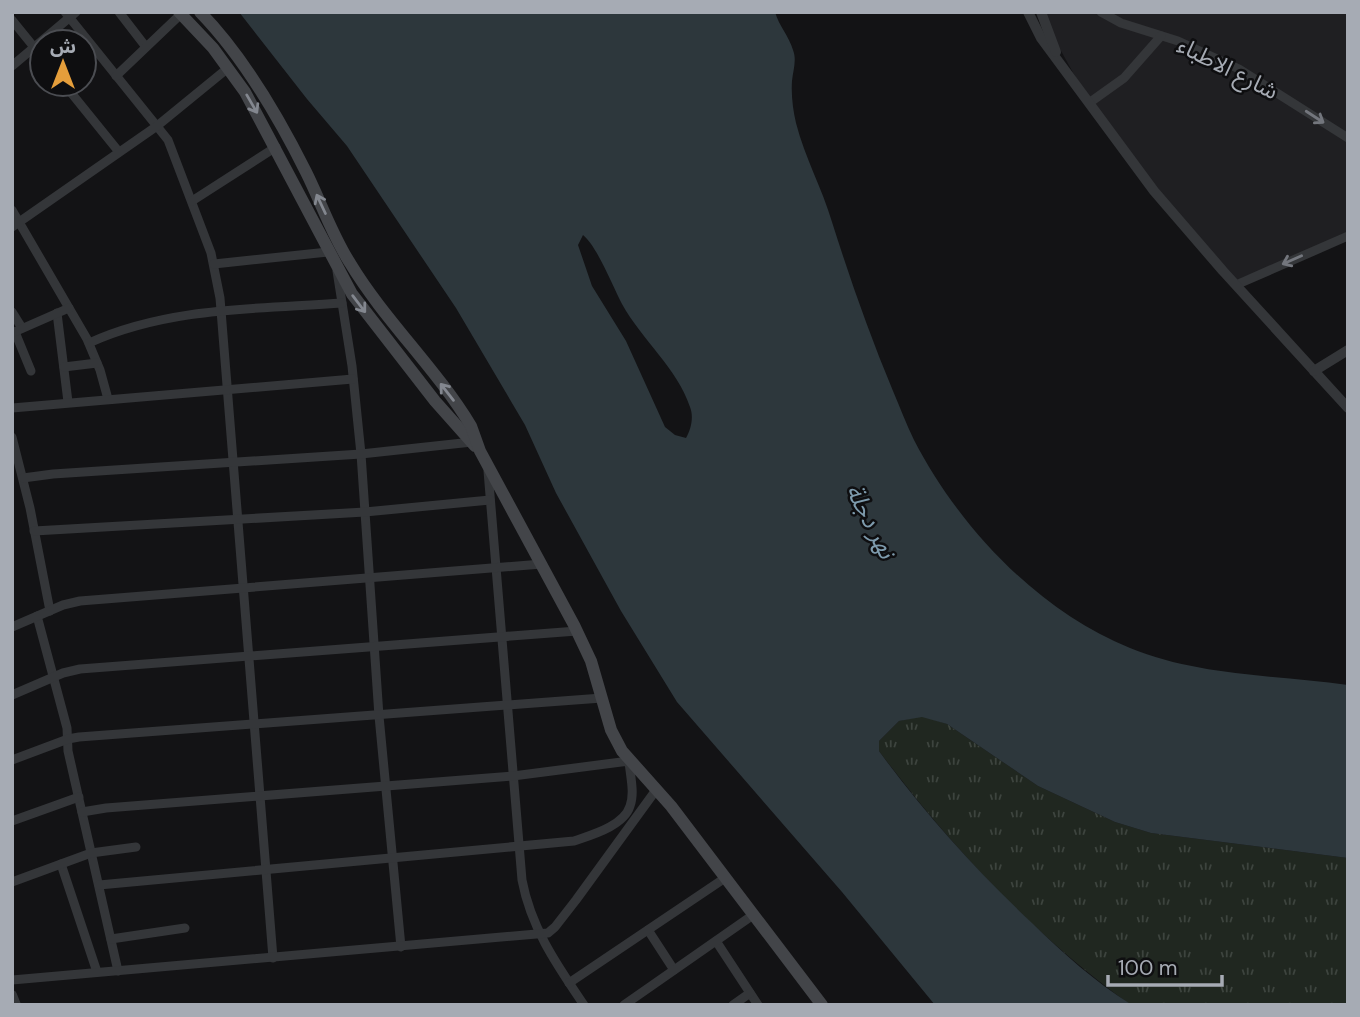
<svg xmlns="http://www.w3.org/2000/svg" width="1360" height="1017" font-family="'DM Sans','Noto Sans Arabic',sans-serif">
	<style>
		.built { fill: #1f1f22 }
		.grass { fill: url(#grass-tufts) }
		.water { fill: #2d373c; fill-rule: evenodd }
		.lines { fill: none; stroke-linecap: round; stroke-linejoin: round }
		.minor { stroke: #343639; stroke-width: 9 }
		.tertiary { stroke: #343639; stroke-width: 10 }
		.secondary { stroke: #434549; stroke-width: 12 }
		.oneway { stroke: #83878f }
		.oneway2 { stroke: #73767d }
		.labels { text-anchor: middle; dominant-baseline: central; stroke-width: 5; stroke-linejoin: round; paint-order: stroke }
		.street-label { font-size: 23px; fill: #a6abb4; stroke: #0e0e10 }
		.water-label { font-size: 24px; font-style: italic; fill: #7e9bad; stroke: #0e0e10 }
	</style>
	<defs>
		<pattern id="grass-tufts" width="24" height="20" patternUnits="userSpaceOnUse" patternTransform="scale(1.75)"><rect width="24" height="20" fill="#202720"/><path d="M3 7l-1-3M5 7V3M7 7l1-3M15 17l-1-3M17 17v-4M19 17l1-3" fill="none" stroke="#3d443e"/></pattern>
	</defs>
	<rect width="100%" height="100%" fill="#131315"/>
	<path class="built" d="M 1043,12 L 1348,12 L 1348,235 L 1236,285 L 1152,188 L 1086,96 L 1045,22 Z"/>
	<path class="grass" d="M 922,716 L 947,724 L 1038,786 L 1115,822 L 1151,833 L 1348,858 L 1348,1005 L 1132,1005 L 1128,1003 C 1031,933 951,846 879,751 L 879,741 L 899,721 Z"/>
	<path class="water" d="M 239,12 L 775,12 C 779,26 789,36 793,50 C 797,60 793,71 792,81 C 791,95 793,110 796,123 C 805,158 822,188 832,222 C 850,279 870,336 893,391 C 900,407 906,424 914,440 C 959,527 1038,611 1130,648 C 1198,676 1276,675 1348,685 L 1348,858 L 1151,833 L 1115,822 L 1038,786 L 947,724 L 922,717 L 899,721 L 879,741 L 879,751 C 925,814 976,870 1032,923 C 1063,953 1095,982 1132,1005 L 935,1005 L 842,892 L 677,702 L 621,611 L 556,493 L 525,425 L 456,308 L 347,146 L 307,99 ZM 583,235 C 597,246 613,287 622,304 C 642,340 677,368 690,407 C 694,417 691,429 686,438 L 675,435 L 665,427 L 626,341 L 592,286 L 578,245 Z"/>
	<g class="lines">
		<g class="minor">
			<path d="M 65,12 L 168,140 L 211,253 L 220,298 L 273,958"/>
			<path d="M 119,12 L 146,47"/>
			<path d="M 1101,12 L 1121,23 L 1178,41 L 1239,69 L 1348,138"/>
			<path d="M 12,20 L 42,57"/>
			<path d="M 12,66 L 76,12"/>
			<path d="M 116,76 L 181,14"/>
			<path d="M 64,84 L 119,152"/>
			<path d="M 1089,103 L 1124,78 L 1161,36"/>
			<path d="M 192,201 L 276,147"/>
			<path d="M 12,210 L 87,339 L 100,370 L 108,399"/>
			<path d="M 12,227 L 157,126 L 228,68"/>
			<path d="M 214,264 L 328,252"/>
			<path d="M 337,271 L 352,366 L 361,454 L 379,716 L 401,947"/>
			<path d="M 1236,285 L 1348,236"/>
			<path d="M 12,312 L 22,328"/>
			<path d="M 57,313 L 68,402"/>
			<path d="M 15,332 L 31,371"/>
			<path d="M 12,333 L 69,308"/>
			<path d="M 89,343 C 168,307 257,309 342,303"/>
			<path d="M 64,367 L 97,363"/>
			<path d="M 12,408 L 353,379"/>
			<path d="M 12,437 L 30,508 L 50,611"/>
			<path d="M 488,471 L 522,880 C 531,928 557,965 584,1005"/>
			<path d="M 23,478 L 53,474 L 361,454 L 472,442"/>
			<path d="M 34,531 L 365,512 L 490,500"/>
			<path d="M 37,616 L 67,728 L 68,751 L 118,971"/>
			<path d="M 12,627 L 63,605 L 80,601 L 542,564"/>
			<path d="M 12,695 L 63,673 L 80,669 L 577,631"/>
			<path d="M 12,760 L 68,739 L 79,737 L 602,698"/>
			<path d="M 82,812 L 106,808 L 513,776 L 629,761 C 630,775 635,793 630,806 C 624,826 591,835 574,841 L 99,885"/>
			<path d="M 12,821 L 79,797"/>
			<path d="M 61,864 L 97,972"/>
			<path d="M 12,882 L 91,853 L 136,847"/>
			<path d="M 648,930 L 674,970"/>
			<path d="M 111,939 L 185,928"/>
			<path d="M 716,941 L 758,1005"/>
			<path d="M 12,980 L 548,933 L 555,927 L 576,900 L 656,790"/>
			<path d="M 569,983 L 725,878"/>
			<path d="M 624,1005 L 753,915"/>
			<path d="M 733,1005 L 750,993"/>
		</g>
		<g class="tertiary">
			<path d="M 1028,12 L 1041,38 L 1154,191 L 1223,271 L 1348,408"/>
			<path d="M 1041,12 L 1056,52"/>
			<path d="M 1314,371 L 1348,350"/>
			<path d="M 12,995 L 16,1005"/>
		</g>
		<g class="secondary">
			<path d="M 179,12 L 213,48 L 245,92 L 352,294 L 435,401 L 475,446"/>
			<path d="M 200,12 C 244,57 278,116 306,172 C 321,202 332,235 350,263 C 385,321 436,368 471,426 L 480,451 L 574,625 L 591,661 L 611,730 L 622,751 L 671,806 L 822,1005"/>
		</g>
	</g>
	<defs><path id="oneway-shaft" d="M-6 0H5M1.5-3L5.5 0L1.5 3" fill="none" stroke-width="1.6" stroke-linecap="round" stroke-linejoin="round" transform="scale(1.75)"/></defs>
	<g class="oneway">
		<use href="#oneway-shaft" transform="translate(252 104) rotate(60)"/>
		<use href="#oneway-shaft" transform="translate(321 204) rotate(-115)"/>
		<use href="#oneway-shaft" transform="translate(359 304) rotate(53)"/>
		<use href="#oneway-shaft" transform="translate(447 392) rotate(-128)"/>
	</g>
	<g class="oneway2">
		<use href="#oneway-shaft" transform="translate(1315 117) rotate(33)"/>
		<use href="#oneway-shaft" transform="translate(1292 260) rotate(156)"/>
	</g>
	<g class="labels">
		<g class="street-label">
			<text transform="translate(1228 68) rotate(27)">شارع الاطباء</text>
		</g>
		<g class="water-label">
			<text transform="translate(871 521) rotate(63)">نهر دجلة</text>
		</g>
	</g>
	<rect width="1360" height="1017" fill="none" stroke="#a6abb4" stroke-width="28"/>
	<g transform="translate(63 63)"><circle r="33" fill="#0e0e10" stroke="#4b4d52" stroke-width="2"/>
	<path d="M0-5L12 26L0 18L-12 26Z" fill="#e59e3b"/>
	<text y="-10" font-size="19" font-weight="bold" text-anchor="middle" fill="#a6abb4">ش</text>
	</g>
	<path d="M1108 975v10h114v-10" fill="none" stroke="#a6abb4" stroke-width="3.5"/>
	<text x="1118" y="975" font-size="21" fill="#a6abb4" stroke="#0e0e10" stroke-width="5" paint-order="stroke">100 m</text>
</svg>
